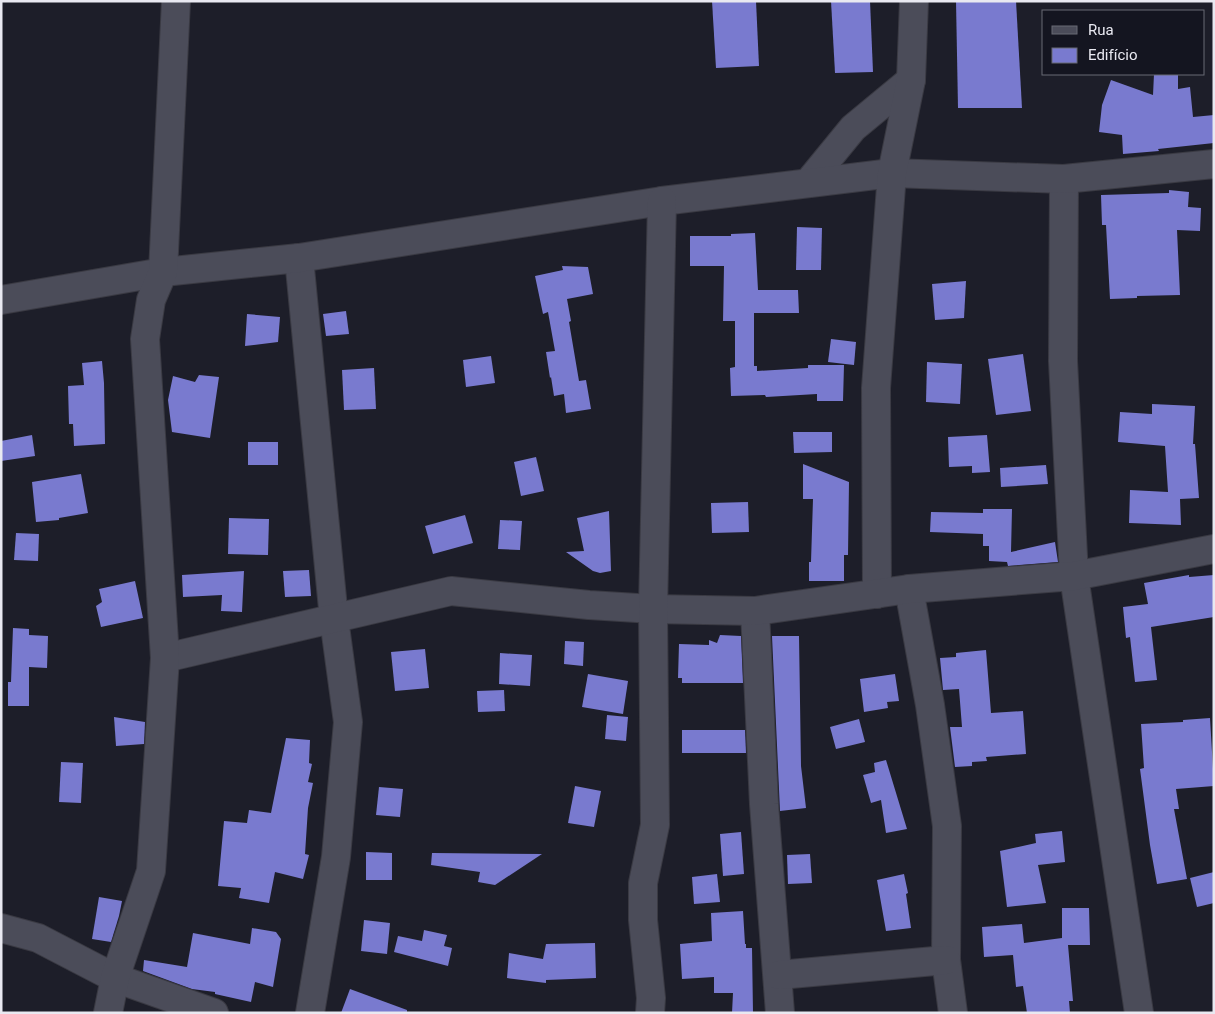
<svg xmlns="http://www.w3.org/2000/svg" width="1215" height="1014" font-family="Roboto,sans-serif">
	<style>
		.building { fill: #797acf }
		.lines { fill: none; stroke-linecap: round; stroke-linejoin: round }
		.street-casing { stroke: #3a3a43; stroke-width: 30 }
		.street { stroke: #4b4c59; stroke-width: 28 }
	</style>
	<rect width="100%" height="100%" fill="#1d1e29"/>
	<g class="building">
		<path d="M 712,1 L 756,1 L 759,66 L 716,68 Z"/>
		<path d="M 831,1 L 870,1 L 873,72 L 835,73 Z"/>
		<path d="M 956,1 L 1016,1 L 1022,108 L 958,108 Z"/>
		<path d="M 1154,74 L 1178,74 L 1178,89 L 1190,87 L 1193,117 L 1214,115 L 1214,143 L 1158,149 L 1159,151 L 1123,154 L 1122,135 L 1099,132 L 1102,105 L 1111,80 L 1153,95 Z"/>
		<path d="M 1169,190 L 1189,192 L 1188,207 L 1201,208 L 1200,231 L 1177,230 L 1180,295 L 1137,296 L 1137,298 L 1110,299 L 1106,225 L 1102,225 L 1101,195 L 1169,193 Z"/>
		<path d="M 797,227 L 822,228 L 821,270 L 796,270 Z"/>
		<path d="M 755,233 L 758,290 L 798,290 L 799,313 L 754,313 L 754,366 L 757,366 L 757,371 L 808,368 L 808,365 L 844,365 L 843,401 L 817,401 L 817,394 L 766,397 L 765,395 L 731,396 L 730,368 L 735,367 L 735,321 L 723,321 L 724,266 L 690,266 L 690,236 L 731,236 L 731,234 Z"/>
		<path d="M 562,266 L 588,267 L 593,294 L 567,299 L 571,321 L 569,322 L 579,381 L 586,380 L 591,409 L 566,413 L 564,394 L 554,396 L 551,377 L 550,378 L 546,352 L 555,351 L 548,312 L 543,314 L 535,276 L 563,270 Z"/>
		<path d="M 966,281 L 964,318 L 935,320 L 932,284 Z"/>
		<path d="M 346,311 L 349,334 L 326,336 L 323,314 Z"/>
		<path d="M 247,314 L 280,317 L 278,342 L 245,346 Z"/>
		<path d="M 831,339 L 856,342 L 854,365 L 828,362 Z"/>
		<path d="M 1023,354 L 1031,411 L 996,415 L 988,359 Z"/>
		<path d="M 491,356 L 495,383 L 466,387 L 463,360 Z"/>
		<path d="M 102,361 L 104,383 L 105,444 L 74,446 L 73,424 L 69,424 L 68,386 L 84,385 L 82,363 Z"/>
		<path d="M 927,362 L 962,364 L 960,404 L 926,402 Z"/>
		<path d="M 374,368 L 376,409 L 344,410 L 342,370 Z"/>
		<path d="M 199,375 L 219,377 L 210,438 L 172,432 L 168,400 L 173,376 L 195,382 Z"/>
		<path d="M 1152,404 L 1195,406 L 1193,444 L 1195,444 L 1199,498 L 1180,499 L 1181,525 L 1129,523 L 1130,490 L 1168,492 L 1165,446 L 1118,442 L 1120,412 L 1152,414 Z"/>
		<path d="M 793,432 L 832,432 L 832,452 L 794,453 Z"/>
		<path d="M 32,435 L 35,456 L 1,461 L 1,441 Z"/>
		<path d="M 987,435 L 990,472 L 972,473 L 972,466 L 949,467 L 948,437 Z"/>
		<rect x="248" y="442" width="30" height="23"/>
		<path d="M 536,457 L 544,491 L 521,496 L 514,462 Z"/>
		<path d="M 803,464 L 849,482 L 848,555 L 844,555 L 844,581 L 809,581 L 809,562 L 811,562 L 813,499 L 803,499 Z"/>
		<path d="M 1046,465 L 1048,484 L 1001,487 L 1000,468 Z"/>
		<path d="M 81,474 L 88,513 L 59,518 L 59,520 L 36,522 L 32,482 Z"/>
		<path d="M 748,502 L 749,532 L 712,533 L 711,503 Z"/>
		<path d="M 983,509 L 1012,509 L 1011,552 L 1055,542 L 1058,562 L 1008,566 L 1007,562 L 989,561 L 989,546 L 983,546 L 983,534 L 930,532 L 931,512 L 983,513 Z"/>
		<path d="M 609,511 L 611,571 L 600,573 L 593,571 L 566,552 L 584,551 L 577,518 Z"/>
		<path d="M 465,515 L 473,543 L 433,554 L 425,526 Z"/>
		<path d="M 229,518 L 269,519 L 268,555 L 228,554 Z"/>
		<path d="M 500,520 L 522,521 L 520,550 L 498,549 Z"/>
		<path d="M 16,533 L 39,534 L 38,561 L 14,560 Z"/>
		<path d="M 309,570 L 311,596 L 285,597 L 283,571 Z"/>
		<path d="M 244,571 L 242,612 L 221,611 L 222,595 L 183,597 L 182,575 Z"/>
		<path d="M 1189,575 L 1189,577 L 1214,575 L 1214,617 L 1151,627 L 1157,680 L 1135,682 L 1130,637 L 1126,638 L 1123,607 L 1148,604 L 1144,583 Z"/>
		<path d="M 135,581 L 143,618 L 101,627 L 96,606 L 102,602 L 99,589 Z"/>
		<path d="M 13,628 L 29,629 L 29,635 L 48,636 L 47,668 L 29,667 L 29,706 L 8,706 L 8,682 L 11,682 Z"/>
		<path d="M 720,635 L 741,636 L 743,683 L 682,683 L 682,678 L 678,678 L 679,644 L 709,645 L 709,640 L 717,643 Z"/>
		<path d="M 772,636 L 799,636 L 801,766 L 806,808 L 780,811 Z"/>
		<path d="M 565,641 L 584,642 L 583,666 L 564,664 Z"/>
		<path d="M 425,649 L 429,688 L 395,691 L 391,652 Z"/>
		<path d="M 986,650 L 991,713 L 1023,711 L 1026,754 L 986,757 L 987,761 L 972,762 L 972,766 L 955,767 L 950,727 L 962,727 L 959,689 L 943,690 L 940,658 L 956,657 L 956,653 Z"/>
		<path d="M 500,653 L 532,655 L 530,686 L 499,684 Z"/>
		<path d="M 588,674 L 628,681 L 623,714 L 582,707 Z"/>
		<path d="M 895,674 L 899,701 L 887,702 L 888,708 L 864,712 L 860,679 Z"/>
		<path d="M 504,690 L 505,711 L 478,712 L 477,691 Z"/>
		<path d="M 607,715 L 628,717 L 626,741 L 605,739 Z"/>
		<path d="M 114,717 L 145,722 L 144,744 L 116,746 Z"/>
		<path d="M 1210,718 L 1214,786 L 1176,789 L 1179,809 L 1174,809 L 1187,879 L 1157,884 L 1150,845 L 1140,769 L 1144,768 L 1141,724 L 1183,722 L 1183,720 Z"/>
		<path d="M 859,719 L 865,742 L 836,749 L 830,727 Z"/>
		<path d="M 682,730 L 745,730 L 746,753 L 682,753 Z"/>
		<path d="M 286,738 L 310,740 L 309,763 L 312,764 L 308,782 L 313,783 L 308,808 L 305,854 L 309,855 L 303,879 L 275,872 L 269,903 L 239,898 L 241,888 L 218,886 L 224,821 L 247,823 L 249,810 L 271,813 Z"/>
		<path d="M 886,760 L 907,829 L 886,833 L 881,800 L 871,803 L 863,775 L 875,772 L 874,763 Z"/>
		<path d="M 61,762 L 83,763 L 81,803 L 59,802 Z"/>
		<path d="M 575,786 L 601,791 L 594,827 L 568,823 Z"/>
		<path d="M 379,787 L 403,789 L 400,817 L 376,815 Z"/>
		<path d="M 1062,831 L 1065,862 L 1038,865 L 1046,903 L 1007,907 L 1000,851 L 1036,843 L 1035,834 Z"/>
		<path d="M 741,832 L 744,874 L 723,876 L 720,834 Z"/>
		<path d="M 366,852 L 392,853 L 392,880 L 366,880 Z"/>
		<path d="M 432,853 L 542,854 L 495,885 L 478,882 L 480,872 L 431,865 Z"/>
		<path d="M 810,854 L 812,883 L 788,884 L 787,855 Z"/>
		<path d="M 1214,872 L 1214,903 L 1197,907 L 1190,878 Z"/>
		<path d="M 717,874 L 720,902 L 694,904 L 692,877 Z"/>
		<path d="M 904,874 L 908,893 L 906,894 L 911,928 L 886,931 L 877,880 Z"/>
		<path d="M 99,897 L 122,901 L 119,916 L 111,942 L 92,939 Z"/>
		<path d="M 1062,908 L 1089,908 L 1090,945 L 1068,945 L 1073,1001 L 1069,1001 L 1070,1013 L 1027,1013 L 1023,986 L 1016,987 L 1013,955 L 984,957 L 982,927 L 1022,924 L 1024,943 L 1062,938 Z"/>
		<path d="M 743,911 L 745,944 L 746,944 L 746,948 L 752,948 L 753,1013 L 732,1013 L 733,993 L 714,993 L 714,977 L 682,979 L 680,944 L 712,941 L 711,913 Z"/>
		<path d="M 364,920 L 390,923 L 387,954 L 361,951 Z"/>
		<path d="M 252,928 L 276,932 L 281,939 L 273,987 L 255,982 L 251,1002 L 215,994 L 215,992 L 192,989 L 143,971 L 144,960 L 187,967 L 193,933 L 250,944 Z"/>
		<path d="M 424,930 L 447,935 L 444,946 L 452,948 L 448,966 L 394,952 L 398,936 L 422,941 Z"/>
		<path d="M 595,943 L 596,978 L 546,980 L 546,983 L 507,978 L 509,953 L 543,959 L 546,944 Z"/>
		<path d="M 350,989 L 407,1010 L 407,1013 L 341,1013 Z"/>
	</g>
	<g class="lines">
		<g class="street-casing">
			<g id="street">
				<path d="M 1064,179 L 1063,361 L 1074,576 L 1139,1013"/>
				<path d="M 808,183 L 853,128 L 911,80"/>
				<path d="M 299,258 L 334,619 L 348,722 L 336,857 L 310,1013"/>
				<path d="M 1,300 L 163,272 L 299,258 L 662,201 L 892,173 L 1064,179 L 1214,164"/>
				<path d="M 909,589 L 930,705 L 947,826 L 946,960 L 953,1013"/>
				<path d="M 877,594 L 876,388 L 892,173 L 911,80 L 914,1"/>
				<path d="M 755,611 L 764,804 L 780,1013"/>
				<path d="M 165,658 L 451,591 L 589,605 L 653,609 L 755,611 L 909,589 L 1074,576 L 1214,549"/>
				<path d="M 1,928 L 38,938 L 115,978 L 214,1013"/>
				<path d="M 779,975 L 946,960"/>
				<path d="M 108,1013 L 115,978 L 151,871 L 165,658 L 145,339 L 151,300 L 163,272 L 176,1"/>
				<path d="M 650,1013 L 651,998 L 643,920 L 643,883 L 655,825 L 653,609 L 662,201"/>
			</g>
		</g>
		<use href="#street" class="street"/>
	</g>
	<rect width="1215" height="1014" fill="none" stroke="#e9e9f1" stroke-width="5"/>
	<rect x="1042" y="10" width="162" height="65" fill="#141520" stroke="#696a74"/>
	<rect x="1052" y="26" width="25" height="8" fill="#4b4c59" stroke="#696a74"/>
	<text x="1088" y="35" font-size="15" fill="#e9e9f1">Rua</text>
	<rect x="1052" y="48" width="25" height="15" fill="#797acf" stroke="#696a74"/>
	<text x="1088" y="60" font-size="15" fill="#e9e9f1">Edifício</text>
</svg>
